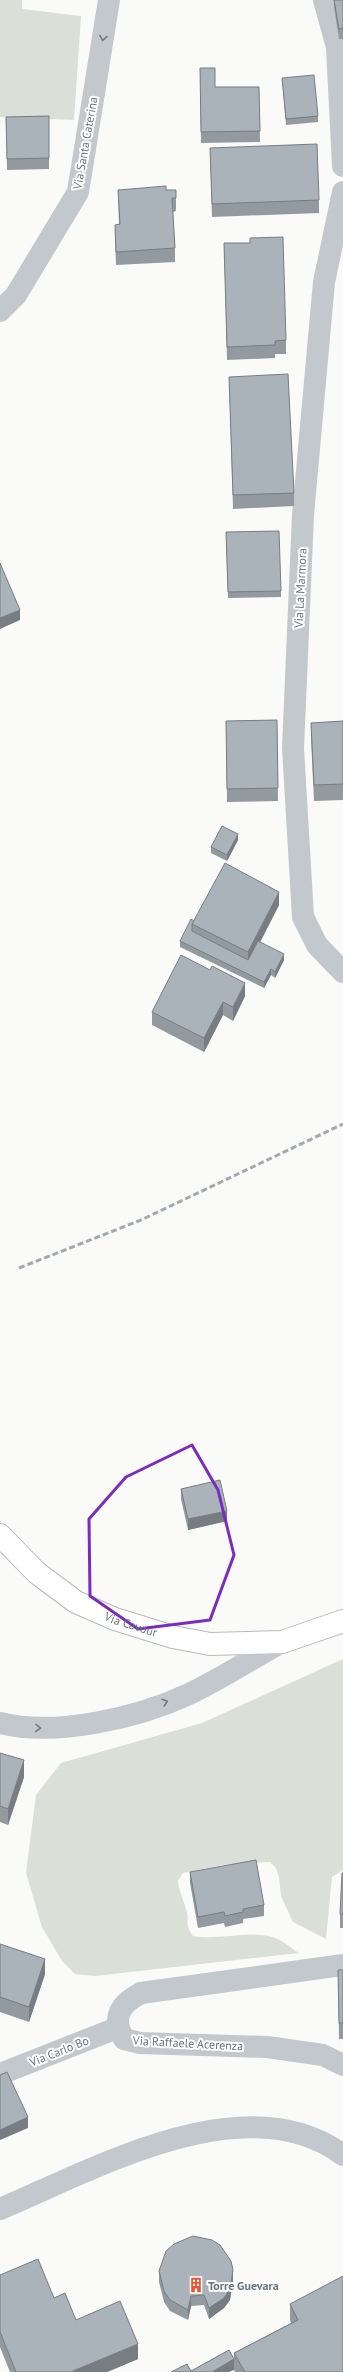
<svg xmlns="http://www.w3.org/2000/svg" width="343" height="2372" font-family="'PT Sans',sans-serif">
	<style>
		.green { fill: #dadfd7 }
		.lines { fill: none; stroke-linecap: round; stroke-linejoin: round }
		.major-casing { stroke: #b5babe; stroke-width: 24 }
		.minor { stroke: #c3c8cc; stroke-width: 22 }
		.major { stroke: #fff; stroke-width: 22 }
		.rail { stroke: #a2aab0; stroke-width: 3; stroke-dasharray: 6 3; stroke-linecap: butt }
		.wall { fill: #929a9f }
		.shaded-wall { fill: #777d82 }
		.building { fill: #aab3b9; stroke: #777d82 }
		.oneway { stroke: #6a7a87 }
		.marked { fill: none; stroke: #7b2cbf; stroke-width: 3; stroke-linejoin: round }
		.labels { text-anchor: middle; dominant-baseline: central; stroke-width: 4; stroke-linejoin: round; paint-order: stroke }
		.street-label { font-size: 12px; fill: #657683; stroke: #fff }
		.poi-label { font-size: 12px; font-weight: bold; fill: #657683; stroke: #fff; text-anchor: start }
	</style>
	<rect width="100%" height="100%" fill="#fafaf8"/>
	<g class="green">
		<path d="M 0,0 L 22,0 L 22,9 L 81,16 L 74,120 L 0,117 Z"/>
		<path d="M 343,1659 L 343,1870 L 332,1877 L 326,1939 L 293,1922 L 281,1896 L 279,1877 L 276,1868 L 270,1862 L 222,1865 L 183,1873 L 178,1881 C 179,1891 183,1899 186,1909 C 190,1920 184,1925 193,1936 C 219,1941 246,1930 272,1937 C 281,1939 291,1948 299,1953 L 95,1976 L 75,1974 L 62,1961 L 42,1927 L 26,1873 L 36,1795 L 61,1763 L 202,1723 Z"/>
	</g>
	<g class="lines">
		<g class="major-casing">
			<g id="major">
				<path id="s1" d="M 0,1535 L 37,1573 L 76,1602 L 115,1619 L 173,1637 L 210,1644 L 282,1642 L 343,1621"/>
			</g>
		</g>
		<g class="minor">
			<path d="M 324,0 L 337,47 L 343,166"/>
			<path d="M 343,192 L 324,282 L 303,515 L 293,748 L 303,917 L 317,945 L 343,972"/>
			<path d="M 0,311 L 16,295 L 78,192 L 109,0"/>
			<path d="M 0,1723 C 55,1737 138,1718 189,1694 C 221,1679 251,1659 282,1642"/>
			<path d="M 343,1965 L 141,1993 C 120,2004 111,2018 124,2039 L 140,2043 L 267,2047 L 323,2055 L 343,2065"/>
			<path d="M 0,2074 L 117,2028"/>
			<path d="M 0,2209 C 95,2169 246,2083 343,2155"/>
		</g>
		<use href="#major" class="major"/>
		<path class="rail" d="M 19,1268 L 141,1220 L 343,1124"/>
	</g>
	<g class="wall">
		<path d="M 334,0 L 343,0 L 343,39 L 339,39 L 334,7 Z"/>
		<path d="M 200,68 L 215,87 L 259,87 L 260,142 L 201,143 Z"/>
		<path d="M 282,78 L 318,116 L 318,122 L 286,125 Z"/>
		<path d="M 49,116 L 49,169 L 7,170 L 6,117 Z"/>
		<path d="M 210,148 L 319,200 L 319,213 L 212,217 Z"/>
		<path d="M 118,190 L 166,190 L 176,198 L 176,211 L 173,212 L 175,248 L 175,262 L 116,265 L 115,238 L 115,225 L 119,224 Z"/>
		<path d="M 224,243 L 286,340 L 286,354 L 275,354 L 275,358 L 227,360 Z"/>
		<path d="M 229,377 L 294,493 L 294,506 L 233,509 Z"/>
		<path d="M 226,532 L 281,591 L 281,597 L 228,598 Z"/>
		<path d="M 277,720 L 278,801 L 227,802 L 226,721 Z"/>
		<path d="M 343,721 L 343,800 L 314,801 L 311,739 L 311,723 Z"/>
		<path d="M 238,840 L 227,861 L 211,853 L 211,847 Z"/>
		<path d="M 279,905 L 260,942 L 284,960 L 275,978 L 271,975 L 264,988 L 180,947 L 180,941 L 194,921 Z"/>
		<path d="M 210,970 L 245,996 L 233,1021 L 223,1015 L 204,1052 L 152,1025 L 152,1012 Z"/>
		<path d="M 181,1489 L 227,1521 L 188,1530 L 181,1499 Z"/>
		<path d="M 0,1753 L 24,1777 L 8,1825 L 0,1822 Z"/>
		<path d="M 190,1872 L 264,1905 L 264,1916 L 243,1919 L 243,1923 L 225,1927 L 224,1923 L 198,1928 L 190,1883 Z"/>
		<path d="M 343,1873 L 343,1928 L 340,1928 L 340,1914 Z"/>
		<path d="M 0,1944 L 45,1974 L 29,2022 L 0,2012 Z"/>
		<path d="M 338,1970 L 343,1970 L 343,2039 L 339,2039 Z"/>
		<path d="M 159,2271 L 233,2281 L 230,2300 L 224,2308 L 209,2319 L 204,2305 L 191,2306 L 188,2320 L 170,2311 L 164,2302 L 159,2282 Z"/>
		<path d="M 0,2275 L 54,2298 L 76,2320 L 138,2359 L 107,2372 L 10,2372 L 0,2347 Z"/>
		<path d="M 290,2304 L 343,2372 L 235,2372 L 234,2370 L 191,2371 L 234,2359 L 234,2353 L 291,2323 L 290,2320 Z"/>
	</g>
	<g class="shaded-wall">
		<path d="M 20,610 L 20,620 L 0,629 L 0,618 Z"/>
		<path d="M 238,834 L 238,840 L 227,861 L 227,855 Z"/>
		<path d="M 279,892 L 279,905 L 248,966 L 248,952 Z"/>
		<path d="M 284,954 L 284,960 L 275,978 L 275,972 Z"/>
		<path d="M 271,969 L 271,975 L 264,988 L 264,982 Z"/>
		<path d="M 245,983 L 245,996 L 233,1021 L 233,1007 Z"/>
		<path d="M 223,1002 L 223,1015 L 204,1052 L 204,1038 Z"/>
		<path d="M 227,1511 L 227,1521 L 188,1530 L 188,1519 Z"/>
		<path d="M 24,1760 L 24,1777 L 8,1825 L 8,1809 Z"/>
		<path d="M 45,1959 L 45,1974 L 29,2022 L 29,2007 Z"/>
		<path d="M 28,2117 L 28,2128 L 0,2140 L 0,2130 Z"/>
		<path d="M 233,2270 L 233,2281 L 230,2300 L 224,2308 L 209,2319 L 209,2308 Z"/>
		<path d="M 191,2296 L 191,2306 L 188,2320 L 188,2310 Z"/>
		<path d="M 138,2344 L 138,2359 L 107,2372 L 73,2372 L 73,2371 Z"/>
		<path d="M 234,2359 L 234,2370 L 229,2372 L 212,2372 Z"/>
	</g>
	<g class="building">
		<path d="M 334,0 L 343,0 L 343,28 L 339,29 Z"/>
		<path d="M 200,68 L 215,68 L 215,87 L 259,87 L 260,131 L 201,132 Z"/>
		<path d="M 314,75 L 318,116 L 286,119 L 282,78 Z"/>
		<path d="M 49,116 L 49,158 L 7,159 L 6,117 Z"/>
		<path d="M 317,144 L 319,200 L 212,204 L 210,148 Z"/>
		<path d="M 166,186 L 166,190 L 176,190 L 176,198 L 172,198 L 175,248 L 116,252 L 115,225 L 120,224 L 118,190 Z"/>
		<path d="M 283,237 L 286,340 L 275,341 L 275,345 L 227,347 L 224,243 L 250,243 L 250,238 Z"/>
		<path d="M 288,374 L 294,493 L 233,495 L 229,377 Z"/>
		<path d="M 279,531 L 281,591 L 228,592 L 226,532 Z"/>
		<path d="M 0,563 L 20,610 L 0,618 Z"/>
		<path d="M 277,720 L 278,788 L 227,789 L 226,721 Z"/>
		<path d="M 343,721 L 343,784 L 314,785 L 311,723 Z"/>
		<path d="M 222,826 L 238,834 L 227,855 L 211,847 Z"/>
		<path d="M 225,863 L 279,892 L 248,952 L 192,924 Z"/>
		<path d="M 191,919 L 194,921 L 192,924 L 192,931 L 248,960 L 258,941 L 284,954 L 275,972 L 271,969 L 264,982 L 180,941 Z"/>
		<path d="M 181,955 L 210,970 L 212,966 L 245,983 L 233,1007 L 223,1002 L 204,1038 L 152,1012 Z"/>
		<path d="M 220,1480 L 227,1511 L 188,1519 L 181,1489 Z"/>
		<path d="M 0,1753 L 24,1760 L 8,1809 L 0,1806 Z"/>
		<path d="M 256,1860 L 264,1905 L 243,1909 L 243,1912 L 225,1916 L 224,1912 L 198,1917 L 190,1872 Z"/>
		<path d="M 342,1873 L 343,1873 L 343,1914 L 340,1914 Z"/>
		<path d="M 0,1944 L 45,1959 L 29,2007 L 0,1997 Z"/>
		<path d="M 338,1970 L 343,1970 L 343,2023 L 339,2023 Z"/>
		<path d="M 7,2072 L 28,2117 L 0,2130 L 0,2075 Z"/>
		<path d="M 193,2236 L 212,2240 L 220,2245 L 231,2261 L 233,2270 L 230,2289 L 224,2298 L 209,2308 L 204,2295 L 191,2296 L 188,2310 L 170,2300 L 164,2291 L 159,2271 L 166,2251 L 174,2244 Z"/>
		<path d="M 38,2259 L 54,2298 L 65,2293 L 76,2320 L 120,2301 L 138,2344 L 73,2371 L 73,2372 L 16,2372 L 0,2332 L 0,2275 Z"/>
		<path d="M 343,2276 L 343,2372 L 245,2372 L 234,2353 L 298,2320 L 290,2304 Z"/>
		<path d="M 229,2350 L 234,2359 L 212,2372 L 171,2372 L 187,2364 L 191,2371 Z"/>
	</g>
	<defs><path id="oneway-chevron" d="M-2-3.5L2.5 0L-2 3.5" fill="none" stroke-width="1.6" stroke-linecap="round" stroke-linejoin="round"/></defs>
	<g class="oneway">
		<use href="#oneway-chevron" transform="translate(103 38) rotate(99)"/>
		<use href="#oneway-chevron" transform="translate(165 1702) rotate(-19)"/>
		<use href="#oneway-chevron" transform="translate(38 1728) rotate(1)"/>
	</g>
	<path class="marked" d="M 192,1445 L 218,1490 L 234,1555 L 210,1620 L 138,1629 L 90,1596 L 89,1519 L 126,1477 Z"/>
	<defs>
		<g id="building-bare" transform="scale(1.2)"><path d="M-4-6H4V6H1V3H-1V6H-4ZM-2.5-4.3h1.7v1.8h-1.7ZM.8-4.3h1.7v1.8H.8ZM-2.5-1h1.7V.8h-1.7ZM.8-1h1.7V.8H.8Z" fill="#e4572e" stroke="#fff" stroke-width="2.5" paint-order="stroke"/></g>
	</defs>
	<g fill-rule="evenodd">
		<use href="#building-bare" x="196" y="2285"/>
	</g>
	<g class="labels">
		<g class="street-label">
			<text transform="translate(85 143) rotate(-80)">Via Santa Caterina</text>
			<text transform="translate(300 588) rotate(-87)">Via La Marmora</text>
			<text stroke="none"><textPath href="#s1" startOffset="161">Via Cavour</textPath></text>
			<text transform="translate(188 2043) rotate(3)">Via Raffaele Acerenza</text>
			<text transform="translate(59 2051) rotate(-22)">Via Carlo Bo</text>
		</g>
		<g class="poi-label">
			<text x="208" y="2285">Torre Guevara</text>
		</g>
	</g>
</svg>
